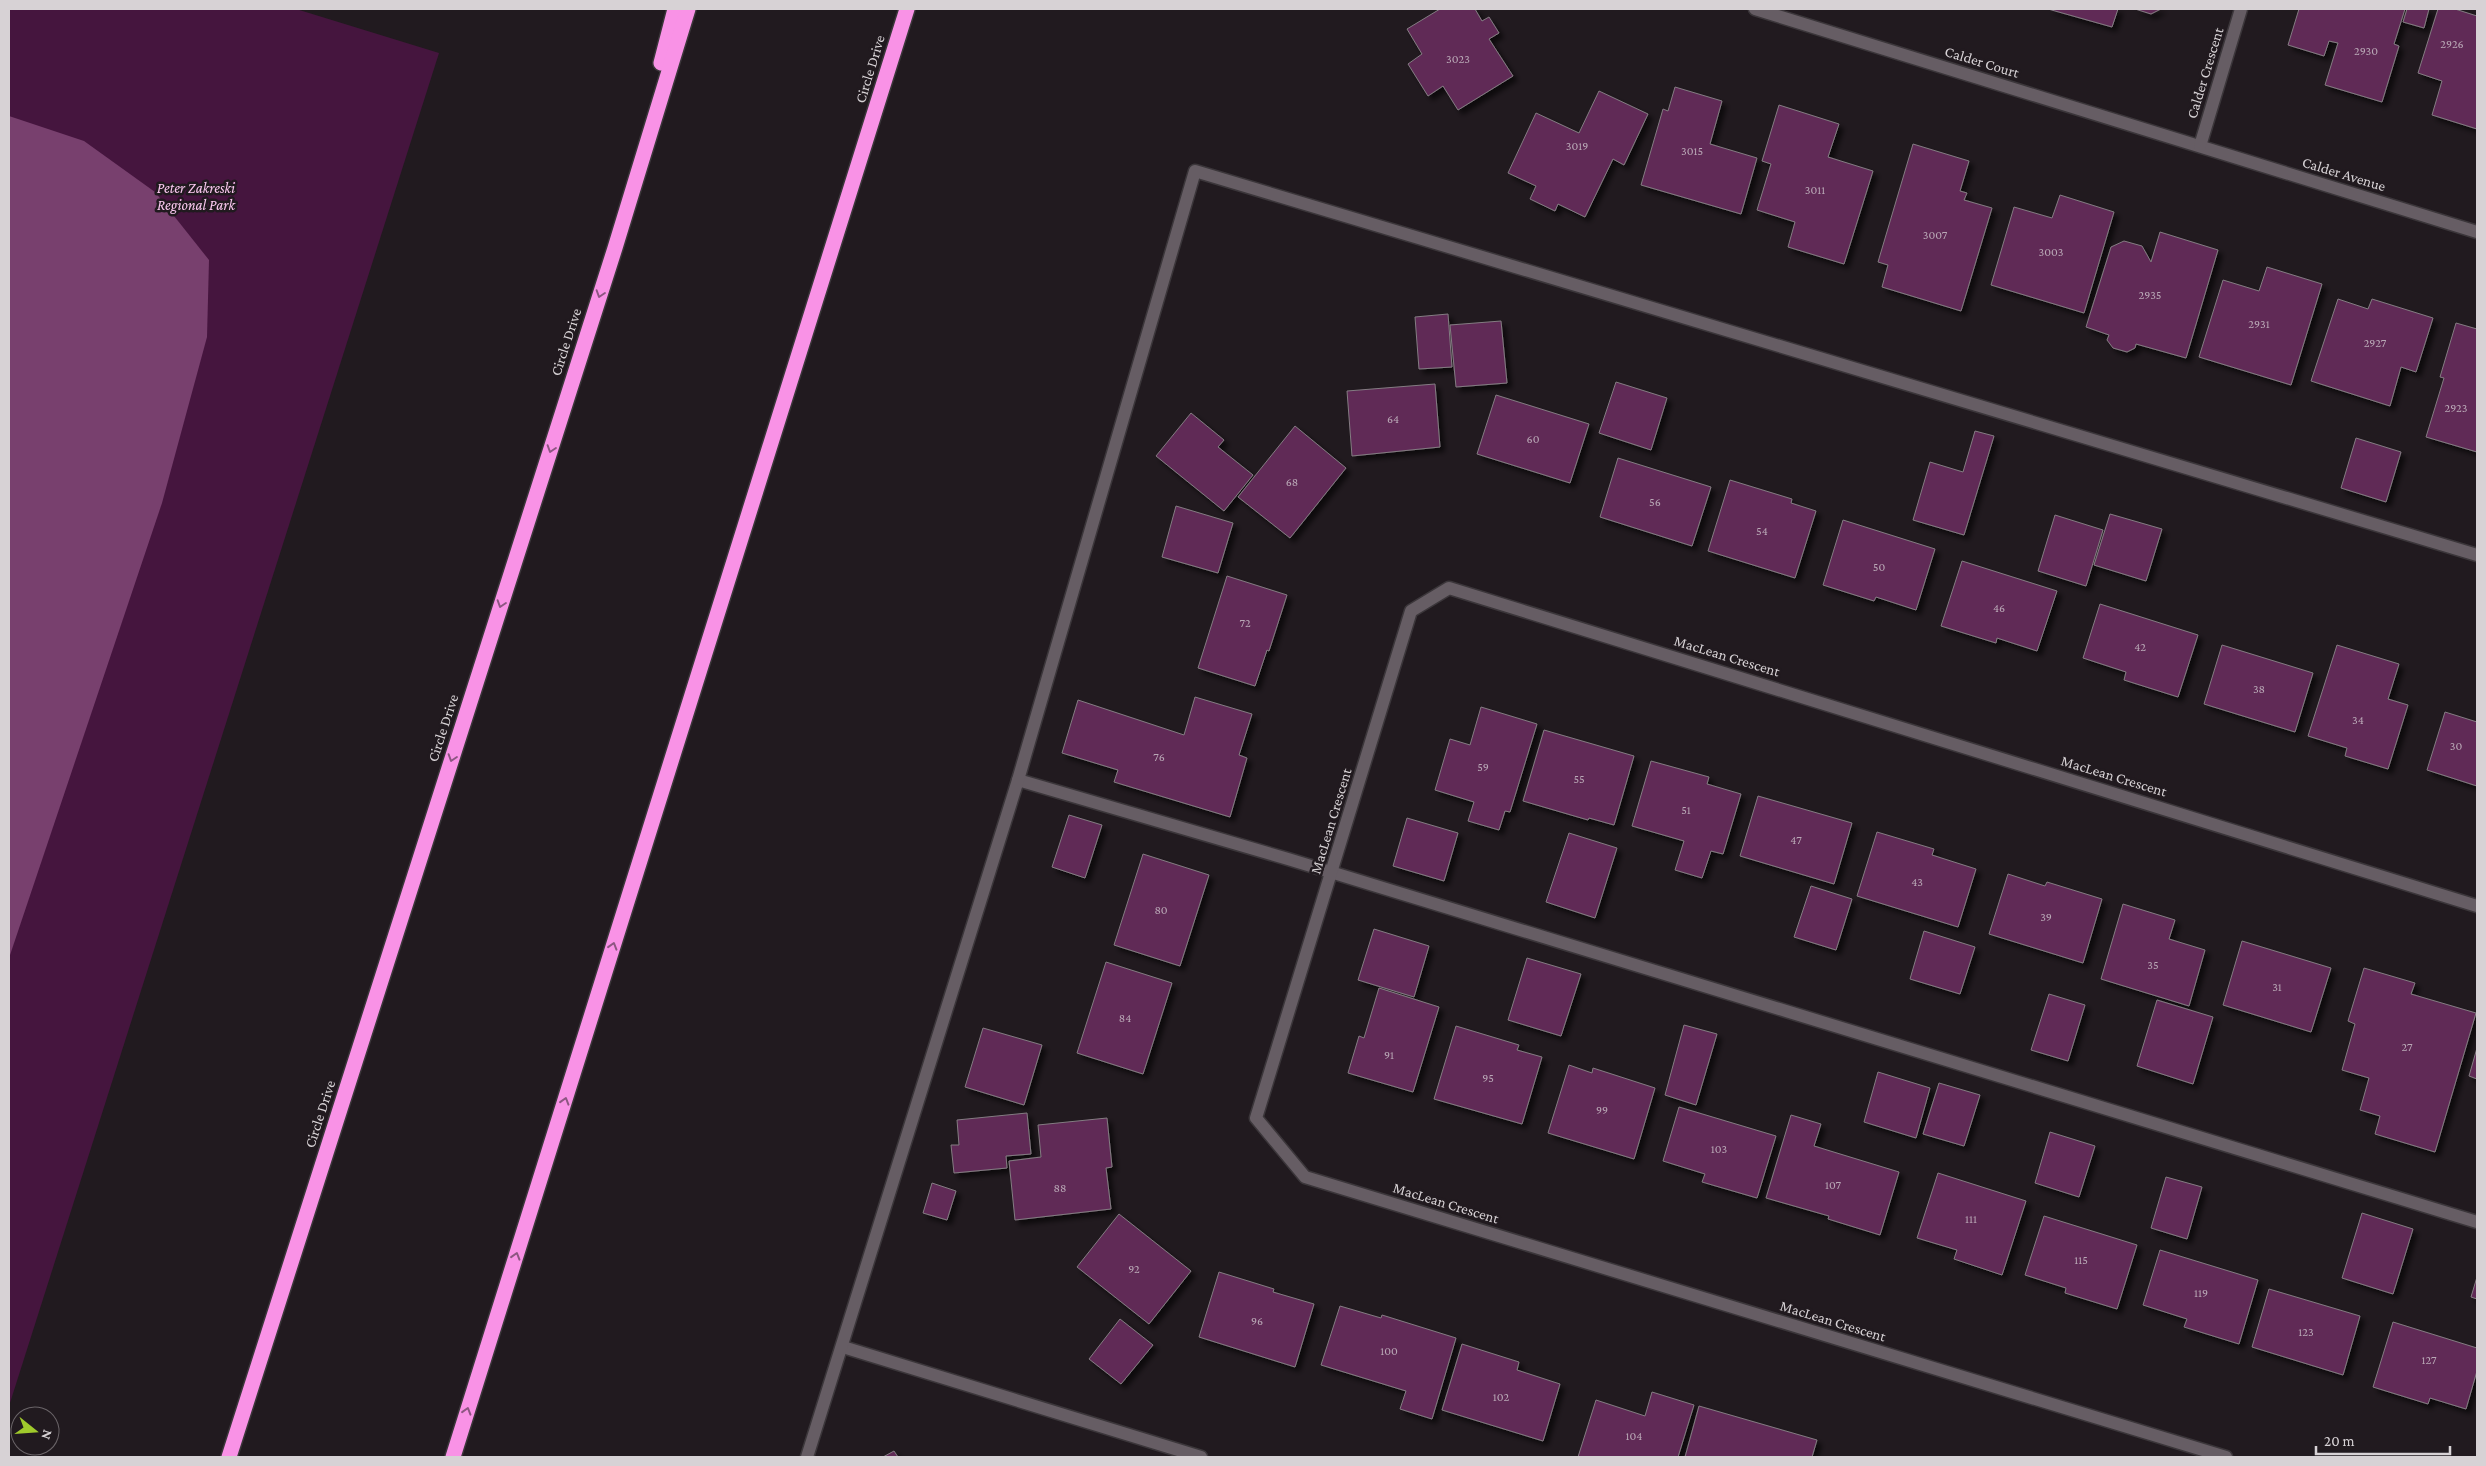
<svg xmlns="http://www.w3.org/2000/svg" width="2486" height="1466" font-family="'Crimson Pro',serif">
	<style>
		.green { fill: #45153e }
		.water { fill: #78406e }
		.building { fill: #602a57; stroke: #847c82; filter: url(#shadow) }
		.lines { fill: none; stroke-linecap: round; stroke-linejoin: round }
		.service-casing { stroke: #3b363a; stroke-width: 15 }
		.minor-casing { stroke: #3b363a; stroke-width: 15 }
		.motorway-casing { stroke: #3b363a; stroke-width: 18 }
		.service { stroke: #665d64; stroke-width: 12 }
		.minor { stroke: #665d64; stroke-width: 12 }
		.motorway { stroke: #f992e6; stroke-width: 15 }
		.oneway { stroke: #8d5682 }
		.labels { text-anchor: middle; dominant-baseline: central; stroke-width: 5; stroke-linejoin: round; paint-order: stroke }
		.number-label { font-size: 12px; fill: #b9a8b6 }
		.street-label { font-size: 15px; fill: #d7d2d5; stroke: #211a1f }
		.park-label { font-size: 15px; font-style: italic; fill: #fbc8f0; stroke: #211a1f }
	</style>
	<defs>
		<filter id="shadow"><feDropShadow dx="4.5" dy="4.5" stdDeviation="2.5" flood-color="#0009"/></filter>
	</defs>
	<rect width="100%" height="100%" fill="#211a1f"/>
	<path class="green" d="M 9,9 L 296,9 L 439,53 L 9,1406 Z"/>
	<path class="water" d="M 9,116 L 84,141 L 155,192 L 209,260 L 207,337 L 162,503 L 9,958 Z"/>
	<g class="building">
		<path d="M 1440,9 L 1475,9 L 1482,21 L 1489,17 L 1499,33 L 1489,39 L 1513,76 L 1458,110 L 1443,86 L 1428,96 L 1408,64 L 1422,54 L 1407,29 Z"/>
		<path d="M 2048,9 L 2118,9 L 2112,27 Z"/>
		<path d="M 2135,9 L 2161,9 L 2151,14 Z"/>
		<path d="M 2299,9 L 2405,9 L 2394,44 L 2399,46 L 2382,102 L 2325,85 L 2338,43 L 2329,41 L 2324,56 L 2288,45 Z"/>
		<path d="M 2407,9 L 2429,9 L 2424,28 L 2403,22 Z"/>
		<path d="M 2438,9 L 2455,9 L 2477,16 L 2477,129 L 2432,115 L 2442,81 L 2418,73 Z"/>
		<path d="M 1675,87 L 1722,101 L 1710,144 L 1757,158 L 1741,214 L 1641,185 L 1663,109 L 1668,111 Z"/>
		<path d="M 1599,91 L 1648,114 L 1624,165 L 1613,159 L 1585,217 L 1558,204 L 1555,211 L 1530,199 L 1536,186 L 1508,173 L 1536,113 L 1579,133 Z"/>
		<path d="M 1779,105 L 1839,124 L 1828,157 L 1873,171 L 1844,264 L 1788,247 L 1795,222 L 1757,210 L 1771,164 L 1762,161 Z"/>
		<path d="M 1913,144 L 1969,161 L 1960,191 L 1967,193 L 1964,200 L 1992,208 L 1961,311 L 1882,287 L 1888,265 L 1878,262 Z"/>
		<path d="M 2060,195 L 2114,212 L 2084,313 L 1991,285 L 2014,207 L 2052,218 Z"/>
		<path d="M 2160,232 L 2218,250 L 2186,358 L 2136,344 L 2135,348 L 2127,352 L 2113,348 L 2107,340 L 2109,335 L 2086,327 L 2111,247 L 2124,241 L 2142,246 L 2151,262 Z"/>
		<path d="M 2267,267 L 2322,284 L 2291,385 L 2199,357 L 2223,280 L 2259,291 Z"/>
		<path d="M 2338,299 L 2368,309 L 2372,299 L 2433,318 L 2416,372 L 2401,367 L 2390,406 L 2311,381 Z"/>
		<path d="M 1448,314 L 1452,367 L 1419,369 L 1415,317 Z"/>
		<path d="M 1501,321 L 1507,383 L 1456,387 L 1450,325 Z"/>
		<path d="M 2456,323 L 2477,329 L 2477,452 L 2426,437 L 2444,378 L 2440,377 Z"/>
		<path d="M 1616,382 L 1667,398 L 1651,450 L 1599,433 Z"/>
		<path d="M 1435,384 L 1440,447 L 1352,456 L 1347,391 Z"/>
		<path d="M 1496,395 L 1589,424 L 1570,483 L 1477,454 Z"/>
		<path d="M 1191,413 L 1224,440 L 1218,447 L 1253,475 L 1224,511 L 1156,456 Z"/>
		<path d="M 1295,426 L 1346,468 L 1290,538 L 1238,497 Z"/>
		<path d="M 1975,431 L 1994,436 L 1964,535 L 1913,520 L 1930,462 L 1963,472 Z"/>
		<path d="M 2356,438 L 2401,452 L 2386,502 L 2341,488 Z"/>
		<path d="M 1618,458 L 1711,487 L 1692,546 L 1600,517 Z"/>
		<path d="M 1730,480 L 1792,499 L 1791,503 L 1816,511 L 1795,578 L 1708,551 Z"/>
		<path d="M 1176,506 L 1233,523 L 1218,573 L 1162,557 Z"/>
		<path d="M 2110,514 L 2162,529 L 2146,581 L 2094,565 Z"/>
		<path d="M 2055,515 L 2103,530 L 2086,586 L 2038,571 Z"/>
		<path d="M 1843,520 L 1935,549 L 1916,610 L 1876,597 L 1874,601 L 1823,585 Z"/>
		<path d="M 1962,561 L 2057,591 L 2037,651 L 1997,638 L 1996,643 L 1941,626 Z"/>
		<path d="M 1227,576 L 1287,595 L 1269,651 L 1267,650 L 1255,686 L 1198,668 Z"/>
		<path d="M 2100,604 L 2198,635 L 2178,697 L 2124,680 L 2126,672 L 2083,658 Z"/>
		<path d="M 2222,645 L 2313,673 L 2295,732 L 2204,704 Z"/>
		<path d="M 2337,645 L 2399,664 L 2388,699 L 2408,705 L 2388,769 L 2345,756 L 2347,748 L 2308,736 Z"/>
		<path d="M 1195,697 L 1252,714 L 1239,755 L 1247,758 L 1230,817 L 1114,782 L 1118,770 L 1062,753 L 1078,700 L 1184,735 Z"/>
		<path d="M 1481,707 L 1537,724 L 1510,812 L 1505,811 L 1499,830 L 1468,821 L 1474,802 L 1435,790 L 1450,739 L 1470,745 Z"/>
		<path d="M 2445,712 L 2477,722 L 2477,786 L 2427,770 Z"/>
		<path d="M 1544,730 L 1634,756 L 1614,825 L 1589,818 L 1588,820 L 1523,801 Z"/>
		<path d="M 1651,761 L 1709,777 L 1707,784 L 1741,794 L 1723,854 L 1711,851 L 1702,878 L 1675,870 L 1684,841 L 1632,826 Z"/>
		<path d="M 1758,796 L 1852,823 L 1834,884 L 1740,856 Z"/>
		<path d="M 1069,815 L 1102,825 L 1085,878 L 1052,867 Z"/>
		<path d="M 1407,818 L 1458,833 L 1444,881 L 1393,866 Z"/>
		<path d="M 1877,832 L 1934,849 L 1932,855 L 1976,869 L 1958,927 L 1857,896 Z"/>
		<path d="M 1569,833 L 1617,848 L 1595,918 L 1546,902 Z"/>
		<path d="M 1143,854 L 1209,875 L 1180,966 L 1114,945 Z"/>
		<path d="M 2008,874 L 2045,886 L 2047,882 L 2102,899 L 2083,963 L 1989,934 Z"/>
		<path d="M 1811,886 L 1852,899 L 1836,950 L 1794,937 Z"/>
		<path d="M 2123,904 L 2175,920 L 2169,939 L 2205,950 L 2189,1006 L 2101,979 Z"/>
		<path d="M 1374,929 L 1429,946 L 1414,997 L 1358,980 Z"/>
		<path d="M 1924,931 L 1975,947 L 1960,994 L 1910,979 Z"/>
		<path d="M 2242,941 L 2331,968 L 2311,1032 L 2223,1005 Z"/>
		<path d="M 1527,958 L 1581,974 L 1561,1036 L 1508,1020 Z"/>
		<path d="M 1106,962 L 1172,983 L 1143,1074 L 1077,1053 Z"/>
		<path d="M 2364,968 L 2415,983 L 2411,994 L 2476,1013 L 2435,1152 L 2375,1134 L 2380,1116 L 2360,1110 L 2369,1078 L 2342,1070 L 2355,1024 L 2348,1021 Z"/>
		<path d="M 1379,988 L 1439,1007 L 1413,1092 L 1348,1073 L 1359,1036 L 1364,1038 Z"/>
		<path d="M 2049,994 L 2085,1005 L 2068,1061 L 2031,1050 Z"/>
		<path d="M 2157,1000 L 2213,1017 L 2193,1084 L 2137,1066 Z"/>
		<path d="M 1684,1025 L 1717,1034 L 1696,1105 L 1665,1095 Z"/>
		<path d="M 1456,1026 L 1519,1045 L 1517,1050 L 1542,1057 L 1522,1124 L 1434,1099 Z"/>
		<path d="M 983,1028 L 1042,1045 L 1024,1105 L 965,1087 Z"/>
		<path d="M 2477,1048 L 2477,1079 L 2469,1076 Z"/>
		<path d="M 1569,1065 L 1592,1073 L 1593,1068 L 1655,1088 L 1634,1159 L 1548,1133 Z"/>
		<path d="M 1878,1072 L 1930,1088 L 1916,1138 L 1864,1122 Z"/>
		<path d="M 1939,1083 L 1980,1095 L 1964,1146 L 1923,1134 Z"/>
		<path d="M 1679,1107 L 1776,1136 L 1757,1198 L 1702,1182 L 1705,1174 L 1663,1161 Z"/>
		<path d="M 1027,1113 L 1031,1154 L 1006,1156 L 1007,1168 L 954,1173 L 951,1145 L 959,1145 L 957,1120 Z"/>
		<path d="M 1791,1115 L 1821,1124 L 1814,1146 L 1899,1172 L 1880,1235 L 1828,1219 L 1829,1216 L 1766,1198 Z"/>
		<path d="M 1107,1118 L 1112,1167 L 1106,1168 L 1111,1209 L 1015,1220 L 1009,1161 L 1041,1157 L 1038,1125 Z"/>
		<path d="M 2050,1132 L 2095,1146 L 2079,1197 L 2035,1183 Z"/>
		<path d="M 1938,1173 L 2026,1201 L 2002,1275 L 1954,1259 L 1957,1250 L 1917,1238 Z"/>
		<path d="M 2166,1177 L 2202,1187 L 2187,1239 L 2151,1228 Z"/>
		<path d="M 932,1183 L 956,1191 L 947,1220 L 923,1213 Z"/>
		<path d="M 2362,1213 L 2413,1229 L 2393,1294 L 2342,1278 Z"/>
		<path d="M 1119,1214 L 1191,1271 L 1149,1324 L 1077,1267 Z"/>
		<path d="M 2044,1216 L 2137,1245 L 2117,1309 L 2065,1293 L 2066,1288 L 2025,1275 Z"/>
		<path d="M 2160,1250 L 2258,1280 L 2239,1344 L 2184,1327 L 2187,1319 L 2143,1305 Z"/>
		<path d="M 1219,1272 L 1274,1289 L 1273,1292 L 1314,1304 L 1295,1367 L 1199,1337 Z"/>
		<path d="M 2477,1277 L 2477,1299 L 2471,1297 Z"/>
		<path d="M 2269,1289 L 2360,1316 L 2343,1375 L 2252,1347 Z"/>
		<path d="M 1340,1306 L 1381,1318 L 1382,1315 L 1456,1338 L 1432,1419 L 1400,1409 L 1406,1391 L 1321,1365 Z"/>
		<path d="M 1120,1319 L 1153,1345 L 1121,1384 L 1089,1359 Z"/>
		<path d="M 2393,1322 L 2477,1348 L 2477,1371 L 2466,1409 L 2430,1398 L 2428,1404 L 2373,1387 Z"/>
		<path d="M 1462,1344 L 1519,1362 L 1517,1370 L 1560,1384 L 1543,1441 L 1442,1410 Z"/>
		<path d="M 1652,1392 L 1694,1405 L 1678,1457 L 1578,1457 L 1596,1400 L 1645,1416 Z"/>
		<path d="M 1699,1406 L 1817,1440 L 1812,1457 L 1685,1457 Z"/>
		<path d="M 894,1451 L 898,1457 L 883,1457 Z"/>
	</g>
	<g class="lines">
		<g class="service-casing">
			<g id="service">
				<path d="M 1018,780 L 1288,859 L 2477,1222"/>
				<path d="M 843,1347 L 1201,1457"/>
				<path d="M 807,1457 L 1018,780 L 1195,171 L 2477,555"/>
			</g>
		</g>
		<g class="minor-casing">
			<g id="minor">
				<path d="M 1755,9 L 2477,232"/>
				<path d="M 2200,146 L 2241,9"/>
				<path d="M 2226,1457 L 1305,1177 L 1256,1118 L 1411,611 L 1449,588 L 2477,906"/>
			</g>
		</g>
		<g class="motorway-casing">
			<g id="motorway">
				<path d="M 661,63 L 675,9"/>
				<path d="M 229,1457 L 615,248 L 688,9"/>
				<path d="M 453,1457 L 907,9"/>
			</g>
		</g>
		<use href="#service" class="service"/>
		<use href="#minor" class="minor"/>
		<use href="#motorway" class="motorway"/>
	</g>
	<defs><path id="oneway-chevron" d="M-2-3.5L2.5 0L-2 3.5" fill="none" stroke-width="1.6" stroke-linecap="round" stroke-linejoin="round" transform="scale(1.25)"/></defs>
	<g class="oneway">
		<use href="#oneway-chevron" transform="translate(600 294) rotate(108)"/>
		<use href="#oneway-chevron" transform="translate(551 449) rotate(108)"/>
		<use href="#oneway-chevron" transform="translate(501 604) rotate(108)"/>
		<use href="#oneway-chevron" transform="translate(452 758) rotate(108)"/>
		<use href="#oneway-chevron" transform="translate(613 946) rotate(-73)"/>
		<use href="#oneway-chevron" transform="translate(565 1101) rotate(-73)"/>
		<use href="#oneway-chevron" transform="translate(516 1256) rotate(-73)"/>
		<use href="#oneway-chevron" transform="translate(467 1411) rotate(-73)"/>
	</g>
	<g class="labels">
		<g class="number-label">
			<text x="2452" y="44">2926</text>
			<text x="2366" y="51">2930</text>
			<text x="1458" y="59">3023</text>
			<text x="1577" y="146">3019</text>
			<text x="1692" y="151">3015</text>
			<text x="1815" y="190">3011</text>
			<text x="1935" y="235">3007</text>
			<text x="2051" y="252">3003</text>
			<text x="2150" y="295">2935</text>
			<text x="2259" y="324">2931</text>
			<text x="2375" y="343">2927</text>
			<text x="2456" y="408">2923</text>
			<text x="1393" y="419">64</text>
			<text x="1533" y="439">60</text>
			<text x="1292" y="482">68</text>
			<text x="1655" y="502">56</text>
			<text x="1762" y="531">54</text>
			<text x="1879" y="567">50</text>
			<text x="1999" y="608">46</text>
			<text x="1245" y="623">72</text>
			<text x="2140" y="647">42</text>
			<text x="2259" y="689">38</text>
			<text x="2358" y="720">34</text>
			<text x="2456" y="746">30</text>
			<text x="1159" y="757">76</text>
			<text x="1483" y="767">59</text>
			<text x="1579" y="779">55</text>
			<text x="1686" y="810">51</text>
			<text x="1796" y="840">47</text>
			<text x="1917" y="882">43</text>
			<text x="1161" y="910">80</text>
			<text x="2046" y="917">39</text>
			<text x="2153" y="965">35</text>
			<text x="2277" y="987">31</text>
			<text x="1125" y="1018">84</text>
			<text x="2407" y="1047">27</text>
			<text x="1389" y="1055">91</text>
			<text x="1488" y="1078">95</text>
			<text x="1602" y="1110">99</text>
			<text x="1719" y="1149">103</text>
			<text x="1833" y="1185">107</text>
			<text x="1060" y="1188">88</text>
			<text x="1971" y="1219">111</text>
			<text x="2081" y="1260">115</text>
			<text x="1134" y="1269">92</text>
			<text x="2201" y="1293">119</text>
			<text x="1257" y="1321">96</text>
			<text x="2306" y="1332">123</text>
			<text x="1389" y="1351">100</text>
			<text x="2429" y="1360">127</text>
			<text x="1501" y="1397">102</text>
			<text x="1634" y="1436">104</text>
		</g>
		<g class="street-label">
			<text transform="translate(1982 62) rotate(17)">Calder Court</text>
			<text transform="translate(870 69) rotate(-73)">Circle Drive</text>
			<text transform="translate(2205 73) rotate(-73)">Calder Crescent</text>
			<text transform="translate(2344 174) rotate(17)">Calder Avenue</text>
			<text transform="translate(566 342) rotate(-72)">Circle Drive</text>
			<text transform="translate(1727 656) rotate(17)">MacLean Crescent</text>
			<text transform="translate(443 728) rotate(-72)">Circle Drive</text>
			<text transform="translate(2114 776) rotate(17)">MacLean Crescent</text>
			<text transform="translate(1331 821) rotate(-73)">MacLean Crescent</text>
			<text transform="translate(320 1114) rotate(-72)">Circle Drive</text>
			<text transform="translate(1446 1203) rotate(17)">MacLean Crescent</text>
			<text transform="translate(1833 1321) rotate(17)">MacLean Crescent</text>
		</g>
		<g class="park-label">
			<text x="196" y="188">Peter Zakreski<tspan x="196" dy="17">Regional Park</tspan></text>
		</g>
	</g>
	<rect width="2486" height="1466" fill="none" stroke="#d7d2d5" stroke-width="20"/>
	<g transform="translate(35 1431) rotate(107)"><circle r="24" fill="#211a1f" stroke="#6a6468"/>
	<path d="M0-4L9 19L0 12L-9 19Z" fill="#a0ca2c"/>
	<text y="-8" font-size="14" font-weight="bold" text-anchor="middle" fill="#d7d2d5">N</text>
	</g>
	<path d="M2316 1446v8h134v-8" fill="none" stroke="#d7d2d5" stroke-width="2.5"/>
	<text x="2324" y="1446" font-size="15" fill="#d7d2d5" stroke="#211a1f" stroke-width="4" paint-order="stroke">20 m</text>
</svg>
